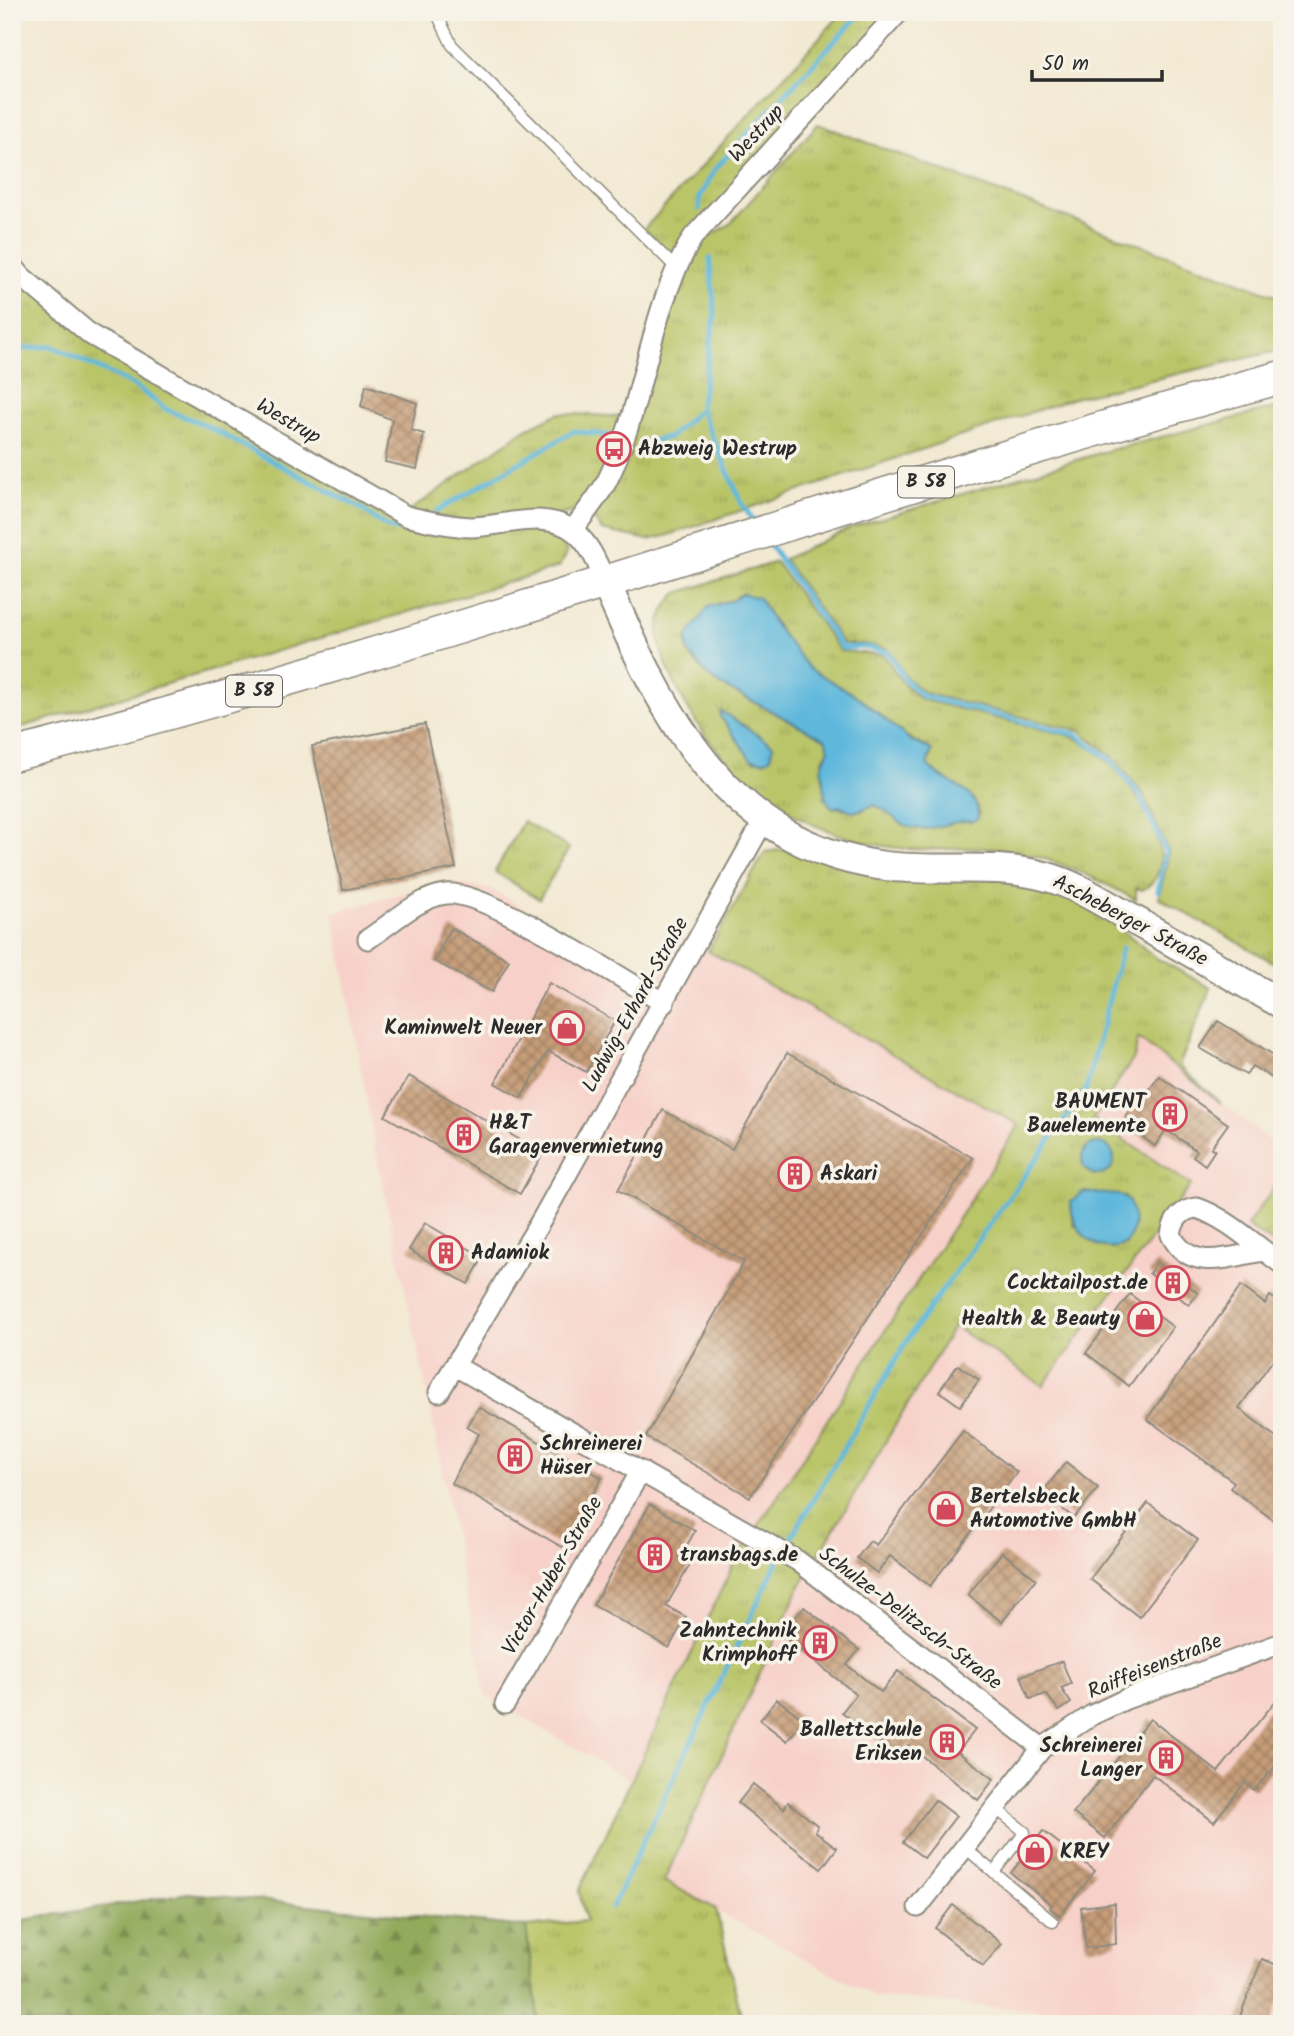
<svg xmlns="http://www.w3.org/2000/svg" width="1294" height="2036" font-family="Kalam,sans-serif">
	<style>
		.built { fill: #f7d1c9 }
		.grass { fill: url(#grass-tufts); stroke: #727849; stroke-width: 2; fill-rule: evenodd }
		.forest { fill: url(#forest-firs); stroke: #5e6a44; stroke-width: 2 }
		.water { fill: #5fb8dc; stroke: #457284; stroke-width: 2 }
		.lines { fill: none; stroke-linecap: round; stroke-linejoin: round }
		.stream { stroke: #5fb8dc; stroke-width: 5 }
		.building { fill: url(#building-cross-hatch) }
		.lane-casing { stroke: #8e8a7e; stroke-width: 13 }
		.street-casing { stroke: #8e8a7e; stroke-width: 23 }
		.secondary-casing { stroke: #8e8a7e; stroke-width: 32 }
		.primary-casing { stroke: #8e8a7e; stroke-width: 35 }
		.lane { stroke: #fff; stroke-width: 10 }
		.street { stroke: #fff; stroke-width: 19 }
		.secondary { stroke: #fff; stroke-width: 28 }
		.primary { stroke: #fff; stroke-width: 32 }
		.labels { text-anchor: middle; dominant-baseline: central; stroke-width: 7; stroke-linejoin: round; paint-order: stroke }
		.shield { fill: #f7f3e8; stroke: #686764; stroke-width: 2 }
		.shield-label { font-size: 19px; font-weight: bold; fill: #2b2b2b }
		.street-label { font-size: 21px; fill: #2b2b2b; stroke: #f7f3e8 }
		.poi-label { font-size: 21px; font-weight: bold; fill: #2b2b2b; stroke: #f7f3e8; text-anchor: start }
	</style>
	<defs>
		<pattern id="grass-tufts" width="24" height="20" patternUnits="userSpaceOnUse" patternTransform="scale(1.75)"><rect width="24" height="20" fill="#b9c567"/><path d="M3 7l-1-3M5 7V3M7 7l1-3M15 17l-1-3M17 17v-4M19 17l1-3" fill="none" stroke="#9fa95a"/></pattern>
		<pattern id="forest-firs" width="22" height="20" patternUnits="userSpaceOnUse" patternTransform="scale(1.75)"><rect width="22" height="20" fill="#92aa5c"/><path d="M5 1l3.5 6h-7zM16 11l3.5 6h-7z" fill="#778b4c"/></pattern>
		<pattern id="building-cross-hatch" width="8" height="8" patternUnits="userSpaceOnUse" patternTransform="scale(1.75)"><rect width="8" height="8" fill="#c69d78"/><path d="M0 0l8 8M0 8l8-8" fill="none" stroke="#a18063"/></pattern>
	</defs>
	<rect width="100%" height="100%" fill="#f7f3e8"/>
	<filter id="ink" filterUnits="userSpaceOnUse"><feTurbulence type="fractalNoise" baseFrequency=".0143" numOctaves="2"/><feDisplacementMap in="SourceGraphic" scale="14" xChannelSelector="R" yChannelSelector="G"/><feConvolveMatrix kernelMatrix="1 2 1 2 8 2 1 2 1" color-interpolation-filters="sRGB"/></filter>
	<filter id="wash" filterUnits="userSpaceOnUse"><feTurbulence type="fractalNoise" baseFrequency=".00686" numOctaves="4" result="noise"/><feDisplacementMap in="SourceGraphic" scale="28" xChannelSelector="R" yChannelSelector="G"/><feGaussianBlur stdDeviation="1.57" result="paint"/><feColorMatrix in="noise" values="0 0 0 0 0 0 0 0 0 0 0 0 0 0 0 0 0 1.4 0 .05"/><feComposite in="paint" operator="in"/></filter>
	<g filter="url(#wash)">
		<rect width="100%" height="100%" fill="#f2e9d2"/>
		<g class="built">
			<path d="M 441,882 L 491,889 L 642,977 L 653,978 L 662,972 L 683,937 L 1019,1125 L 733,1565 L 630,1780 L 485,1695 L 428,1397 L 378,1163 L 333,913 Z"/>
			<path d="M 1138,1037 L 1282,1150 L 1282,1176 L 1248,1225 L 1282,1249 L 1282,2024 L 1068,2024 L 1065,2013 L 875,1997 L 664,1882 L 799,1588 L 954,1326 L 1043,1385 L 1190,1185 L 1092,1119 L 1134,1058 Z"/>
		</g>
		<g class="grass">
			<path d="M 843,12 L 894,12 L 673,258 L 644,229 Z"/>
			<path d="M 818,124 L 1282,298 L 1282,350 L 1077,397 L 666,536 L 648,540 L 602,530 L 590,514 L 679,275 L 701,242 L 731,223 Z"/>
			<path d="M 12,275 L 403,521 L 534,527 L 556,537 L 567,552 L 559,567 L 12,730 Z"/>
			<path d="M 1282,406 L 1282,967 L 1159,898 L 1169,852 L 1143,794 L 1113,757 L 1080,731 L 924,693 L 907,678 L 888,649 L 864,644 L 843,644 L 784,559 L 852,527 L 1103,452 Z"/>
			<path d="M 559,413 L 623,417 L 600,482 L 578,510 L 557,516 L 473,522 L 408,512 L 526,429 Z"/>
			<path d="M 776,562 L 840,651 L 884,655 L 902,682 L 920,699 C 956,708 992,717 1028,726 C 1043,730 1061,732 1075,738 C 1113,756 1148,805 1159,845 C 1164,863 1159,882 1142,890 L 1136,888 L 1136,900 C 1094,877 1055,858 1008,850 C 974,844 940,852 907,849 C 801,840 717,775 673,680 C 657,646 649,622 677,593 ZM 738,595 L 759,598 C 773,620 787,644 804,664 C 819,681 841,685 859,698 C 882,714 901,738 928,747 L 931,756 L 927,764 C 942,785 974,785 979,814 L 970,822 L 962,820 C 936,832 899,813 873,805 L 861,811 L 831,807 C 826,801 821,771 822,764 C 823,758 827,754 829,748 L 825,739 L 721,685 C 707,675 688,660 686,642 L 708,607 L 733,600 ZM 721,711 L 773,745 L 768,759 L 754,761 Z"/>
			<path d="M 523,821 L 569,848 L 539,899 L 495,872 Z"/>
			<path d="M 793,848 L 1014,881 L 1090,903 L 1156,958 L 1211,988 L 1179,1066 L 1221,1103 L 1138,1038 L 1134,1058 L 1093,1119 L 1191,1185 L 1043,1386 L 954,1326 L 799,1588 L 664,1881 L 716,1909 L 743,2024 L 539,2024 L 526,1927 L 586,1921 L 579,1891 L 733,1565 L 1019,1125 L 708,951 L 765,852 ZM 1082,1192 L 1125,1197 C 1138,1212 1130,1228 1125,1245 L 1111,1248 L 1074,1225 L 1071,1202 Z"/>
			<path d="M 1282,1176 L 1282,1249 L 1247,1226 Z"/>
		</g>
		<path class="forest" d="M 188,1893 L 526,1927 L 539,2024 L 12,2024 L 12,1963 L 18,1959 L 16,1921 Z"/>
		<g class="water">
			<path d="M 742,593 L 759,598 L 776,627 L 809,668 L 858,697 L 911,741 L 932,750 L 927,764 C 942,785 980,786 978,818 L 973,821 C 953,819 934,832 912,828 C 898,825 888,809 874,805 L 854,812 L 840,806 L 833,808 C 819,797 828,783 821,769 L 829,748 L 825,739 L 721,685 L 708,676 L 688,652 L 687,637 L 708,607 L 733,600 Z"/>
			<path d="M 721,711 L 773,745 L 771,757 L 764,761 L 751,759 L 720,716 Z"/>
			<circle cx="1098" cy="1159" r="16"/>
			<path d="M 1082,1192 L 1119,1195 L 1129,1201 C 1153,1266 1072,1260 1071,1202 Z"/>
		</g>
		<g class="lines">
			<g class="stream">
				<path d="M 699,209 L 700,197 L 715,169 L 862,12"/>
				<path d="M 710,259 L 715,315 L 700,409 L 742,504 L 756,525"/>
				<path d="M 12,358 L 22,349 L 52,346 L 135,386 L 167,410 L 203,424 L 362,509 C 378,522 390,533 411,530"/>
				<path d="M 641,443 L 670,437 L 700,409"/>
				<path d="M 437,511 L 574,431 L 612,436"/>
				<path d="M 767,541 L 842,648 L 864,647 L 888,652 L 905,680 L 922,696 L 1077,735 L 1110,759 L 1139,795 L 1166,852 L 1158,891"/>
				<path d="M 785,1548 L 911,1334 L 1086,1090 L 1122,948"/>
				<path d="M 612,1907 L 780,1556"/>
			</g>
		</g>
		<g id="blocks">
			<g class="building">
				<path d="M 366,385 L 417,403 L 411,430 L 424,434 L 417,469 L 385,462 L 392,420 L 361,406 Z"/>
				<path d="M 425,724 L 456,868 L 343,890 L 312,746 Z"/>
				<path d="M 451,928 L 509,960 L 492,992 L 434,961 Z"/>
				<path d="M 549,983 L 615,1021 L 586,1072 L 548,1051 L 521,1098 L 495,1083 Z"/>
				<path d="M 1218,1021 L 1282,1060 L 1282,1084 L 1252,1066 L 1246,1075 L 1200,1048 Z"/>
				<path d="M 787,1053 L 973,1158 L 750,1497 L 646,1437 L 744,1262 L 618,1190 L 663,1110 L 732,1149 Z"/>
				<path d="M 409,1076 L 543,1153 L 520,1194 L 385,1116 Z"/>
				<path d="M 1159,1076 L 1228,1124 L 1211,1148 L 1215,1150 L 1205,1165 L 1193,1156 L 1197,1151 L 1166,1130 L 1155,1146 L 1122,1123 L 1136,1102 L 1139,1105 Z"/>
				<path d="M 425,1223 L 483,1257 L 468,1284 L 409,1250 Z"/>
				<path d="M 1157,1262 L 1198,1293 L 1189,1305 L 1149,1273 Z"/>
				<path d="M 1241,1286 L 1265,1304 L 1270,1296 L 1282,1304 L 1282,1347 L 1239,1408 L 1282,1442 L 1282,1512 L 1275,1521 L 1230,1488 L 1234,1482 L 1147,1419 Z"/>
				<path d="M 1130,1294 L 1173,1327 L 1129,1386 L 1086,1353 Z"/>
				<path d="M 958,1365 L 979,1380 L 960,1406 L 939,1391 Z"/>
				<path d="M 479,1407 L 602,1478 L 562,1547 L 451,1483 L 479,1434 L 467,1427 Z"/>
				<path d="M 963,1431 L 1017,1472 L 930,1586 L 890,1556 L 877,1573 L 857,1558 L 870,1541 L 876,1545 Z"/>
				<path d="M 1066,1462 L 1098,1488 L 1074,1518 L 1042,1493 Z"/>
				<path d="M 1148,1503 L 1198,1540 L 1139,1617 L 1090,1579 Z"/>
				<path d="M 650,1504 L 695,1531 L 683,1552 L 694,1558 L 666,1606 L 686,1617 L 669,1648 L 593,1605 Z"/>
				<path d="M 1002,1552 L 1036,1579 L 1002,1622 L 968,1595 Z"/>
				<path d="M 804,1607 L 859,1650 L 847,1665 L 881,1692 L 898,1671 L 975,1730 L 958,1752 L 994,1779 L 978,1800 L 908,1745 L 899,1756 L 842,1712 L 856,1694 L 781,1635 Z"/>
				<path d="M 1062,1661 L 1071,1684 L 1061,1688 L 1071,1703 L 1059,1711 L 1046,1694 L 1030,1699 L 1021,1676 Z"/>
				<path d="M 1282,1693 L 1282,1759 L 1254,1790 L 1245,1782 L 1214,1822 L 1153,1775 L 1105,1838 L 1073,1813 L 1150,1719 L 1218,1772 Z"/>
				<path d="M 777,1699 L 804,1720 L 787,1741 L 760,1720 Z"/>
				<path d="M 753,1784 L 784,1809 L 788,1802 L 818,1826 L 815,1831 L 837,1848 L 821,1869 L 738,1803 Z"/>
				<path d="M 935,1800 L 956,1816 L 924,1858 L 903,1842 Z"/>
				<path d="M 1043,1831 L 1095,1871 L 1060,1916 L 1050,1908 L 1052,1905 L 1011,1873 Z"/>
				<path d="M 1115,1903 L 1116,1944 L 1086,1948 L 1081,1907 Z"/>
				<path d="M 953,1905 L 1002,1944 L 983,1966 L 935,1928 Z"/>
				<path d="M 1262,1959 L 1282,1967 L 1282,1996 L 1271,2024 L 1237,2024 Z"/>
			</g>
		</g>
	</g>
	<g filter="url(#ink)">
		<use href="#blocks" fill-opacity="0" stroke="#8e8a7e" stroke-width="2"/>
		<g class="lines">
			<g class="lane-casing">
				<g id="lane">
					<path d="M 436,12 L 452,45 L 675,267"/>
					<path d="M 964,1847 L 1053,1922"/>
					<path d="M 994,1872 L 1025,1832 L 994,1807"/>
				</g>
			</g>
			<g class="street-casing">
				<g id="street">
					<path d="M 12,265 L 21,276 L 91,335 L 406,516 C 427,521 448,526 470,527 C 503,527 548,508 576,533 C 591,546 598,565 606,583"/>
					<path d="M 573,530 C 584,514 598,498 607,481 C 645,404 648,311 693,237 L 899,12"/>
					<path d="M 368,939 C 391,924 419,897 446,894 C 484,889 624,980 664,1003"/>
					<path d="M 1264,1251 C 1232,1255 1191,1275 1171,1235 C 1173,1220 1182,1209 1197,1208 C 1227,1218 1256,1246 1282,1264"/>
					<path d="M 455,1366 L 798,1561 L 1042,1748"/>
					<path d="M 439,1392 L 542,1219 L 764,820"/>
					<path d="M 505,1704 L 641,1471"/>
					<path d="M 918,1907 L 1042,1748 L 1092,1715 L 1126,1699 L 1282,1643"/>
				</g>
			</g>
			<g class="secondary-casing">
				<path id="secondary" d="M 606,583 C 662,714 728,846 885,866 C 939,873 991,862 1044,876 C 1076,884 1105,904 1134,920 C 1183,948 1232,976 1282,1004"/>
			</g>
			<g class="primary-casing">
				<path id="primary" d="M 12,755 C 441,646 855,493 1282,377"/>
			</g>
			<use href="#lane" class="lane"/>
			<use href="#street" class="street"/>
			<use href="#secondary" class="secondary"/>
			<use href="#primary" class="primary"/>
		</g>
	</g>
	<defs>
		<g id="bus-ring" transform="scale(1.75)"><circle r="9.5" fill="#f7f3e8" stroke="#d1495b" stroke-width="1.5"/><path d="M-5-6H5V4H4V6H2V4H-2V6H-4V4H-5ZM-3.5-4V0h7V-4ZM-3.5 1.2v1.5H-2V1.2ZM2 1.2v1.5H3.5V1.2Z" fill="#d1495b"/></g>
		<g id="shop-ring" transform="scale(1.75)"><circle r="9.5" fill="#f7f3e8" stroke="#d1495b" stroke-width="1.5"/><path d="M-5-2.5h2.3a2.7 3.5 0 0 1 5.4 0H5L5.5 6h-11ZM-1.5-2.5h3a1.5 2.3 0 0 0-3 0Z" fill="#d1495b"/></g>
		<g id="building-ring" transform="scale(1.75)"><circle r="9.5" fill="#f7f3e8" stroke="#d1495b" stroke-width="1.5"/><path d="M-4-6H4V6H1V3H-1V6H-4ZM-2.5-4.3h1.7v1.8h-1.7ZM.8-4.3h1.7v1.8H.8ZM-2.5-1h1.7V.8h-1.7ZM.8-1h1.7V.8H.8Z" fill="#d1495b"/></g>
	</defs>
	<g fill-rule="evenodd">
		<use href="#bus-ring" x="614" y="449"/>
		<use href="#shop-ring" x="567" y="1028"/>
		<use href="#building-ring" x="1170" y="1114"/>
		<use href="#building-ring" x="464" y="1135"/>
		<use href="#building-ring" x="795" y="1174"/>
		<use href="#building-ring" x="446" y="1253"/>
		<use href="#building-ring" x="1173" y="1283"/>
		<use href="#shop-ring" x="1145" y="1319"/>
		<use href="#building-ring" x="515" y="1456"/>
		<use href="#shop-ring" x="946" y="1509"/>
		<use href="#building-ring" x="655" y="1555"/>
		<use href="#building-ring" x="820" y="1643"/>
		<use href="#building-ring" x="947" y="1742"/>
		<use href="#building-ring" x="1166" y="1758"/>
		<use href="#shop-ring" x="1035" y="1852"/>
	</g>
	<g class="labels">
		<g class="shield">
			<rect x="898" y="466.5" width="56" height="31" rx="5"/>
			<rect x="226" y="675.5" width="56" height="31" rx="5"/>
		</g>
		<g class="shield-label">
			<text x="926" y="482">B 58</text>
			<text x="254" y="691">B 58</text>
		</g>
		<g class="street-label">
			<text transform="translate(757 134) rotate(-47)">Westrup</text>
			<text transform="translate(288 422) rotate(30)">Westrup</text>
			<text transform="translate(1130 921) rotate(28)">Ascheberger Straße</text>
			<text transform="translate(636 1005) rotate(-61)">Ludwig-Erhard-Straße</text>
			<text transform="translate(553 1576) rotate(-60)">Victor-Huber-Straße</text>
			<text transform="translate(910 1619) rotate(37)">Schulze-Delitzsch-Straße</text>
			<text transform="translate(1155 1667) rotate(-22)">Raiffeisenstraße</text>
		</g>
		<g class="poi-label">
			<text x="638" y="449">Abzweig Westrup</text>
			<text x="542" y="1028" text-anchor="end">Kaminwelt Neuer</text>
			<text x="1146" y="1102" text-anchor="end">BAUMENT<tspan x="1146" dy="24">Bauelemente</tspan></text>
			<text x="489" y="1123">H&amp;T<tspan x="489" dy="24">Garagenvermietung</tspan></text>
			<text x="820" y="1174">Askari</text>
			<text x="471" y="1253">Adamiok</text>
			<text x="1148" y="1283" text-anchor="end">Cocktailpost.de</text>
			<text x="1120" y="1319" text-anchor="end">Health &amp; Beauty</text>
			<text x="540" y="1444">Schreinerei<tspan x="540" dy="24">Hüser</tspan></text>
			<text x="970" y="1497">Bertelsbeck<tspan x="970" dy="24">Automotive GmbH</tspan></text>
			<text x="680" y="1555">transbags.de</text>
			<text x="796" y="1631" text-anchor="end">Zahntechnik<tspan x="796" dy="24">Krimphoff</tspan></text>
			<text x="922" y="1730" text-anchor="end">Ballettschule<tspan x="922" dy="24">Eriksen</tspan></text>
			<text x="1142" y="1746" text-anchor="end">Schreinerei<tspan x="1142" dy="24">Langer</tspan></text>
			<text x="1060" y="1852">KREY</text>
		</g>
	</g>
	<rect width="1294" height="2036" fill="none" stroke="#f7f3e8" stroke-width="42"/>
	<path d="M1032 70v10h130v-10" fill="none" stroke="#2b2b2b" stroke-width="3.5"/>
	<text x="1042" y="70" font-size="21" fill="#2b2b2b" stroke="#f7f3e8" stroke-width="5" paint-order="stroke">50 m</text>
</svg>
